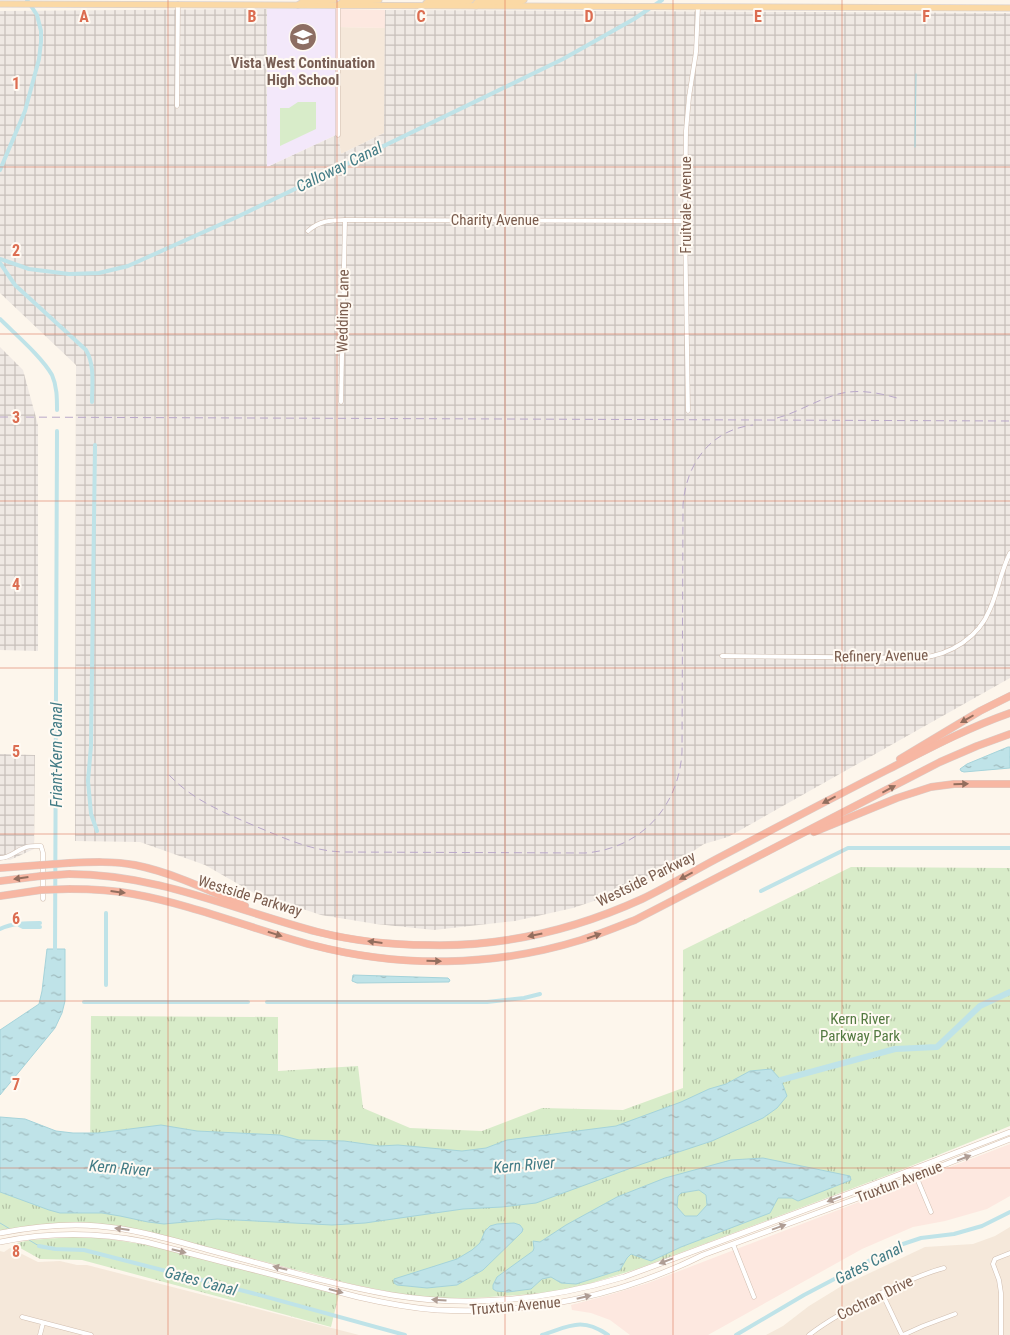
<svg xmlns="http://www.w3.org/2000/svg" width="1010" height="1335" font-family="'Roboto Condensed',sans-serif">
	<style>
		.residential { fill: #f5e8da }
		.commercial { fill: #fde8e0 }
		.industrial { fill: url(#industrial-grid) }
		.education { fill: #f3e8fa }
		.park { fill: url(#park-tufts) }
		.garden { fill: #d8ecc9 }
		.water { fill: url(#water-ripples); stroke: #a5d3da; fill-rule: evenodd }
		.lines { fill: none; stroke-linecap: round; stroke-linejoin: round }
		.stream { stroke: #a5d3da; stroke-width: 1 }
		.canal { stroke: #bfe3e8; stroke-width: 4 }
		.river { stroke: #bfe3e8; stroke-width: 6 }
		.minor-casing { stroke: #d1beb0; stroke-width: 5 }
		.secondary-casing { stroke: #d6c0b0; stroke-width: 6 }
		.primary-casing { stroke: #dad1cd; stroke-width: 7 }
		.motorway-casing { stroke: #dad1cd; stroke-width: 8 }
		.minor { stroke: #fff; stroke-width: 4 }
		.secondary { stroke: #fff; stroke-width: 5 }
		.primary { stroke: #fbd9a5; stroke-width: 5.5 }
		.motorway { stroke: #f7b7a3; stroke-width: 7 }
		.rail { stroke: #b9a8c9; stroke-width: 1; stroke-dasharray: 8 5; stroke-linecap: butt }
		.motorway-bridge-casing { stroke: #dad1cd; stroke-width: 8; stroke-linecap: butt }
		.motorway-bridge { stroke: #f7b7a3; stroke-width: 7 }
		.oneway { fill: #936e5e }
		.oneway2 { fill: #af9d94 }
		.grid { fill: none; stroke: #dc6d51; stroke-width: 1; stroke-opacity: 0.55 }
		.labels { text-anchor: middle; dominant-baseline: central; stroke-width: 4; stroke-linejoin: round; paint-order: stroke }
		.education-label { font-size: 15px; font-weight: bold; fill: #785e54; stroke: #fffaf3 }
		.street-label { font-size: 15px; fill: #7a5c4d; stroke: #fffaf3 }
		.park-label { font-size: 15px; fill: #537a41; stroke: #fffaf3 }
		.water-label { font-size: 16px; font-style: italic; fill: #437c86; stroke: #fffaf3 }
		.grid-label { font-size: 16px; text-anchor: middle; font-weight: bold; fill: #dc6d51; stroke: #fffaf3; stroke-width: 4; stroke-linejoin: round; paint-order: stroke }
	</style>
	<defs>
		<pattern id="industrial-grid" width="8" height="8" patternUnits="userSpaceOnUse" patternTransform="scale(1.25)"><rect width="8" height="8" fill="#efe9e4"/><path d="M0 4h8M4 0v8" fill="none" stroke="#c7c0bb"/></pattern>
		<pattern id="park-tufts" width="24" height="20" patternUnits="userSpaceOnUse" patternTransform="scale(1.25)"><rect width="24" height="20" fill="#d8ecc9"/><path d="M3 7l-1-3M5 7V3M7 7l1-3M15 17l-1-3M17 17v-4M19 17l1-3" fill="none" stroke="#b4c2a5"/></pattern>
		<pattern id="water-ripples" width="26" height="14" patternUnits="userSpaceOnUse" patternTransform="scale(1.25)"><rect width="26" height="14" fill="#bfe3e8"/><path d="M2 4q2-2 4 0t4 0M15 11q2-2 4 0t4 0" fill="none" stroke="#a0bbbe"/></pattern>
	</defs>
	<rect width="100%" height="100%" fill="#fdf6ec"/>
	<g class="residential">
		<path d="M 337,27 L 385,28 L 384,133 L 341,154 L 338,134 Z"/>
		<path d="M 1010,1227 L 1010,1335 L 766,1335 L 783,1326 L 809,1306 L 840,1287 L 925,1247 L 973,1244 L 995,1236 Z"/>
		<path d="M 10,1248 L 38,1262 L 60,1261 L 77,1265 L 87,1265 L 359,1335 L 0,1335 L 0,1251 L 4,1252 Z"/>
	</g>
	<g class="commercial">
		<path d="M 337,9 L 385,10 L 385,28 L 337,27 Z"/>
		<path d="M 1010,1144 L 1010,1196 L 987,1209 L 945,1221 L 913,1227 L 862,1249 L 708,1335 L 630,1335 L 610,1320 L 591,1313 L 572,1310 L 571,1305 L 609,1295 L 648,1283 Z"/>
	</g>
	<g class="industrial">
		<path d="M 267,9 L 267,167 L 338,134 L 341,154 L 384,133 L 385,10 L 1010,13 L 1010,678 L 728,837 L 704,844 L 642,885 L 573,908 L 515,921 L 434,930 L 376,924 L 321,915 L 254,893 L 205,865 L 140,842 L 75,841 L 76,365 L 0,293 L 0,11 Z"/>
		<path d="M 0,347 L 23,370 L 38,425 L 38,651 L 0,650 Z"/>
		<path d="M 0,754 L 35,755 L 34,849 L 10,860 L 0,859 Z"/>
	</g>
	<path class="education" d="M 267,9 L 337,9 L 338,134 L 267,167 Z"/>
	<g class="park">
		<path d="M 851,867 L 1010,868 L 1010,1126 L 896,1172 L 637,1269 L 588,1284 L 547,1293 L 460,1299 L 434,1298 L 400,1294 L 351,1284 L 150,1232 C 100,1221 50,1221 0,1231 L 0,1164 L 90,1161 L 91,1016 L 278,1017 L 278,1071 L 358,1066 L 363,1108 L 410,1128 L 482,1131 L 542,1108 L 623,1110 L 683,1088 L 683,950 Z"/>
		<path d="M 73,1237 L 102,1238 L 148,1245 L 339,1294 L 331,1327 L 82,1260 L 40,1259 L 13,1244 L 30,1240 Z"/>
	</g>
	<path class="garden" d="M 298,102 L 316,102 L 316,129 L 280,146 L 280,108 L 289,108 Z"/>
	<g class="water">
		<path d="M 1008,747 L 1010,747 L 1010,768 L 964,772 L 961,771 L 960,769 L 967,764 Z"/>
		<path d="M 47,949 L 65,949 L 65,1001 L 62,1013 L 55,1028 L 0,1095 L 0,1030 L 39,1004 L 42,991 Z"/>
		<path d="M 353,975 L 448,978 L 450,980 L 449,982 L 447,982 L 357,983 L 352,981 Z"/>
		<path d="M 771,1069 L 781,1080 L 787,1096 L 777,1108 L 763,1118 L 712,1141 L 642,1164 L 536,1203 L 502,1207 L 463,1209 L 365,1223 L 332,1225 L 217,1219 L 164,1224 L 148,1222 L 120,1216 L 102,1213 L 60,1213 L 49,1210 L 0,1192 L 0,1117 L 25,1119 L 56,1131 L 73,1133 L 98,1133 L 161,1125 L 197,1131 L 280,1135 L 299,1140 L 344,1141 L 380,1146 L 398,1145 L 462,1151 L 486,1148 L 507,1140 L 616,1126 L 681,1102 L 709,1089 L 726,1084 L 750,1071 Z"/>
		<path d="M 763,1158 L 850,1176 L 851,1180 L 798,1201 L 792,1198 L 778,1198 L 770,1213 L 681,1247 L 651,1261 L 631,1254 L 627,1258 L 620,1270 L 576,1284 L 561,1283 L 551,1277 L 542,1279 L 531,1289 L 508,1292 L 496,1291 L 493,1289 L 493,1285 L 497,1277 L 533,1251 L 534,1248 L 533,1241 L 540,1242 L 566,1225 L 617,1197 L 665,1178 L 731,1160 ZM 699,1190 L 706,1195 L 707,1205 L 697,1216 L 685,1216 L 677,1207 L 678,1196 L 681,1193 Z"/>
		<path d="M 514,1223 L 520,1225 L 523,1229 L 522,1232 L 483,1270 L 457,1285 L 427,1288 L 397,1285 L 394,1283 L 394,1279 L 457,1259 L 472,1250 L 480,1243 L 485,1231 L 490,1226 L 497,1224 Z"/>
	</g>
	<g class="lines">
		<g class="stream">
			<path d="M 915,147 L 916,74"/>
			<path d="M 0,1223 L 10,1229"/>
			<path d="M 29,1240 L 39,1246"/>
		</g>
		<g class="canal">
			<path d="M 0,170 L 25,111 L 39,59 L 41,42 L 41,31 L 37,15 L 27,0"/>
			<path d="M 0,259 L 29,269 L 69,274 L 99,273 L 128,266 L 237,217 L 563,59 L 634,19 L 662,0"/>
			<path d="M 0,263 L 15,285 L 86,350 C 95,365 92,385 92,402"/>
			<path d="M 0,319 C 15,334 42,357 52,375 C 57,386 57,398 57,410"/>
			<path d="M 95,445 L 91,746 L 88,781 L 91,814 L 97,831"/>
			<path d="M 761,891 L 848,848 L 1010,848"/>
			<path d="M 19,925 L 23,927 L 40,927"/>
			<path d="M 0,929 C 12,923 27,923 40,923"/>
			<path d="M 55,954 L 57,431"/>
			<path d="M 106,985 L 106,913"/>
			<path d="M 84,1002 L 248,1002"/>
			<path d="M 267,1002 L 487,1002 L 524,998 L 540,994"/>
			<path d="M 39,1246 L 55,1249 L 84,1250 L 252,1293 L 405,1335"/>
			<path d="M 542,1335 C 570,1326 582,1317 608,1335"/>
			<path d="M 736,1335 L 804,1295 L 897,1246 L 921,1238 L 954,1234 L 982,1226 L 1010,1212"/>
		</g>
		<path class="river" d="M 773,1084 L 781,1080 L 895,1049 L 937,1047 L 980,1006 L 1010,992"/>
		<g class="minor-casing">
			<g id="minor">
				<path d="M 338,5 L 338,135"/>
				<path d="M 177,106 L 178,4"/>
				<path d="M 308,231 C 319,221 330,220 345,220 L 685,221"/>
				<path d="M 341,402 L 345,220"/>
				<path d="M 688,411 L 685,221 L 686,131 L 689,97 L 696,52 L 698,7"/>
				<path d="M 722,656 L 920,658 C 951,655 979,637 990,609 C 998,591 1001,571 1010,553"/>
				<path d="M 0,858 C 10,858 15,851 24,848 C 29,845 35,846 41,846 L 43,853 L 43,899"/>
				<path d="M 916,1176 L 931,1212"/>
				<path d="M 733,1244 L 754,1297"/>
				<path d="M 882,1293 L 902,1335"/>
				<path d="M 22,1317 L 91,1335"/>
				<path d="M 40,1335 L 43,1323"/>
				<path d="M 809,1335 C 831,1318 854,1306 879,1294 C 901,1284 921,1274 944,1268"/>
				<path d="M 903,1335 L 923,1326 L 955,1314"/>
				<path d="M 1001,1335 L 1001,1293 L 999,1280 L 993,1264 L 995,1259 L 1010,1253"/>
			</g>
		</g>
		<g class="secondary-casing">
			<g id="secondary">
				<path d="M 0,1233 C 32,1227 65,1223 98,1226 C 136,1229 172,1240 209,1250 C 269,1266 330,1284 392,1295 C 471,1308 548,1300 624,1277 L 877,1183 L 1010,1132"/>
				<path d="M 0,1242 C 49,1232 97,1232 146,1242 L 358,1297 C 384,1303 411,1308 437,1310 C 528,1315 621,1296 703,1255 L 880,1190 L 1010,1139"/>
			</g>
		</g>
		<g class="primary-casing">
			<g id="primary">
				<path d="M 426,3 L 431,1 L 467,1 L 471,0"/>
				<path d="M 0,4 L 1010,8"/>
				<path d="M 298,5 L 304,1 L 334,0"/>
				<path d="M 338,5 L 344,1 L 379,0"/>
				<path d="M 476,6 L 476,3 L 479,1 L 520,2 L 524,0"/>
			</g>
		</g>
		<g class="motorway-casing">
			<g id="motorway">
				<path d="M 900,759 L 980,711 L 1010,696"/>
				<path d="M 814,832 L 897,798 L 931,787 L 954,784 L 1010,784"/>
				<path d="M 69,863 C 91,862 114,861 135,865 C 174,873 210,891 245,906"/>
				<path d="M 0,868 L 41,865"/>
				<path d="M 69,874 C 158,874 234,910 318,932 C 354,941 391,945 428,945 C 503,947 574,930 642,899 C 669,886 695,870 722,856 C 777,827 832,798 887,770 C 928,749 967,728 1010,713"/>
				<path d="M 0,881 L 41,876"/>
				<path d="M 69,889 C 91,889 112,890 133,894 C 194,905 252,929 312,945 C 400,968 494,967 581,940 C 600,934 617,927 635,920 L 940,762 L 977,746 L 1010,734"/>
				<path d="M 0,896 L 41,890"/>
			</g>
		</g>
		<use href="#minor" class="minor"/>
		<use href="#secondary" class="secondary"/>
		<use href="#primary" class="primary"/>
		<use href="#motorway" class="motorway"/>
		<g class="rail">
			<path d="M 0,417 L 1010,421"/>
			<path d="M 777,418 C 796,413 813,402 832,396 C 854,388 876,392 897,398"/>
			<path d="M 169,775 C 194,801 223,812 255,826 C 284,838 311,851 343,852 L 585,853 C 640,849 679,807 682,752 L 683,505 C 686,464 710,430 753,425"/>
		</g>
		<g class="motorway-bridge-casing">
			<g id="motorway-bridge">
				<path d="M 41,865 L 69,863"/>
				<path d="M 41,876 L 69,874"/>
				<path d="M 41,890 L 69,889"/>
			</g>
		</g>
		<use href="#motorway-bridge" class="motorway-bridge"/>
	</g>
	<defs><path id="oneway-solid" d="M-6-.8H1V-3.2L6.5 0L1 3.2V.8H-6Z" transform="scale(1.25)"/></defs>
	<g class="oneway">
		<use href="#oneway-solid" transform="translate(967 719) rotate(150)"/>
		<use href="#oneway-solid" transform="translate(961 784) rotate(-1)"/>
		<use href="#oneway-solid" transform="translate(889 789) rotate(-28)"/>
		<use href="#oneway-solid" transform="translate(829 800) rotate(152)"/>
		<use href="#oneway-solid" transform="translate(686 876) rotate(152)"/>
		<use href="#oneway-solid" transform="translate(21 878) rotate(172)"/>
		<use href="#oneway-solid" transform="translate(118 892) rotate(7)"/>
		<use href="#oneway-solid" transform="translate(275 934) rotate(17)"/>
		<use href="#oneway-solid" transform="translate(535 935) rotate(168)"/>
		<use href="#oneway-solid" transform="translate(594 936) rotate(-19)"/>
		<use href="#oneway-solid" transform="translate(375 942) rotate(-173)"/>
		<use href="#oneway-solid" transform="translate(434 961) rotate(1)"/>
	</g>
	<g class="oneway2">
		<use href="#oneway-solid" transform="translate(964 1158) rotate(-21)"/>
		<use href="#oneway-solid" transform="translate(834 1199) rotate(159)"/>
		<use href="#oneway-solid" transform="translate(779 1227) rotate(-20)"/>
		<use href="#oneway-solid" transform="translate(122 1229) rotate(-173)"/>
		<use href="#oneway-solid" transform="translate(179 1251) rotate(14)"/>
		<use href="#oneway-solid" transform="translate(666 1261) rotate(159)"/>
		<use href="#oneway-solid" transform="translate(280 1268) rotate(-166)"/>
		<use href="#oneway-solid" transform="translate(336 1291) rotate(15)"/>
		<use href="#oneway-solid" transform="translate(584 1297) rotate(-13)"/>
		<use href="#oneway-solid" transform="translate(439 1300) rotate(-176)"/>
	</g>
	<path class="grid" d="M 168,0 L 168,1335M 337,0 L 337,1335M 505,0 L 505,1335M 673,0 L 673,1335M 842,0 L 842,1335M 0,167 L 1010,167M 0,334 L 1010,334M 0,501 L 1010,501M 0,668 L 1010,668M 0,834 L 1010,834M 0,1001 L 1010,1001M 0,1168 L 1010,1168"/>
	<defs>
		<g id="school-disc" transform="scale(1.4375)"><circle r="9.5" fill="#8d6e63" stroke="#fffaf3"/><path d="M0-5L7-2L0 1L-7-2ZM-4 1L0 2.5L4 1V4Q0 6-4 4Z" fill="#fff"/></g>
	</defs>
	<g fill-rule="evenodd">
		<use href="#school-disc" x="303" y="37"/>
	</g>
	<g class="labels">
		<g class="education-label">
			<text x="303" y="63">Vista West Continuation<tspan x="303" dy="17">High School</tspan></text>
		</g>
		<g class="street-label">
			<text transform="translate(686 205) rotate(-90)">Fruitvale Avenue</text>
			<text x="495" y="220">Charity Avenue</text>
			<text transform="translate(343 311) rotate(-89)">Wedding Lane</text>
			<text transform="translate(881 656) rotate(-1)">Refinery Avenue</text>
			<text transform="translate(646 879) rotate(-26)">Westside Parkway</text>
			<text transform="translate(250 896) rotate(17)">Westside Parkway</text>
			<text transform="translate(899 1182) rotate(-21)">Truxtun Avenue</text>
			<text transform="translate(875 1298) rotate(-26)">Cochran Drive</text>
			<text transform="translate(515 1306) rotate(-5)">Truxtun Avenue</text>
		</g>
		<g class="park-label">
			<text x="860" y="1019">Kern River<tspan x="860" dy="17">Parkway Park</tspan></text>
		</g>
		<g class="water-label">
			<text transform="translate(339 167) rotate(-26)">Calloway Canal</text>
			<text transform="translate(56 755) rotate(-90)">Friant-Kern Canal</text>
			<text transform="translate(524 1165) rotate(-5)">Kern River</text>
			<text transform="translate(120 1168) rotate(5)">Kern River</text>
			<text transform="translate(869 1263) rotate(-27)">Gates Canal</text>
			<text transform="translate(201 1281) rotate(15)">Gates Canal</text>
		</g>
	</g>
	<g class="grid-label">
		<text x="84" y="22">A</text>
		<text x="252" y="22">B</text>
		<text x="421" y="22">C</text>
		<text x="589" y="22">D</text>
		<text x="758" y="22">E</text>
		<text x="926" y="22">F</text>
		<text x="16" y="89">1</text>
		<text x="16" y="256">2</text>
		<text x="16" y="423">3</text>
		<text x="16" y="590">4</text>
		<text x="16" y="757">5</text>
		<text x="16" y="924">6</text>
		<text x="16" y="1090">7</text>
		<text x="16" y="1257">8</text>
	</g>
</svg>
